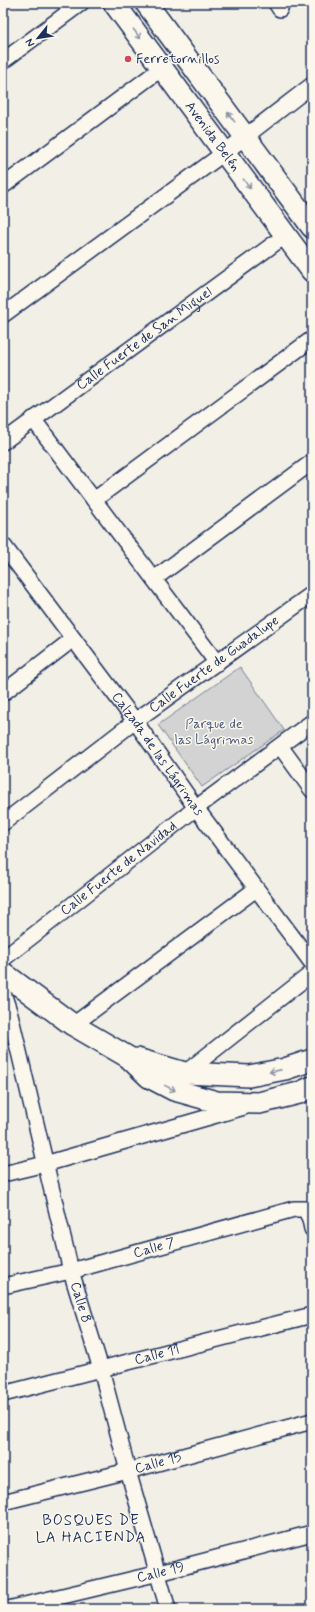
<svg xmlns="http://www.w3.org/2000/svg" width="315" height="1612" font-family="Mynerve,sans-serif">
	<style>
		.green { fill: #d2d3d2; stroke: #768198 }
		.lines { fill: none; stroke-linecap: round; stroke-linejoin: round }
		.street-casing { stroke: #1b2f5e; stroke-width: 18 }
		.secondary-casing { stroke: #1b2f5e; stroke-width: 24 }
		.street { stroke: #fbf7ec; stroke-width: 15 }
		.secondary { stroke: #fbf7ec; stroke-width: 21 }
		.oneway { stroke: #8b93a5 }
		.poi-dot { fill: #d1495b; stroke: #fbf7ec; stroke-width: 1.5 }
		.labels { text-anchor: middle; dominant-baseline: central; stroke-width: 3; stroke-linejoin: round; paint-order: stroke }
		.poi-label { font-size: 14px; fill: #1b2f5e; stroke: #fbf7ec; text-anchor: start }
		.street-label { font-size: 14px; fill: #1b2f5e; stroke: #fbf7ec }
		.park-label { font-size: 14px; fill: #49587b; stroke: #fbf7ec }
		.neighbourhood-label { font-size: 15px; letter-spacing: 1px; fill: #1b2f5e; stroke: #fbf7ec }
	</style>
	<rect width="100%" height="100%" fill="#f2efe6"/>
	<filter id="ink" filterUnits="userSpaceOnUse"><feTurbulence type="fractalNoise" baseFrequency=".025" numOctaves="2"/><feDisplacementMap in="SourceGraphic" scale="8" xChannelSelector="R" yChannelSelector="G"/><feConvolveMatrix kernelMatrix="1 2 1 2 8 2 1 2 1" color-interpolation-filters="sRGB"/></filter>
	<g filter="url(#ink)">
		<path class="green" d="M 240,667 L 284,730 L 202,787 L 158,725 Z"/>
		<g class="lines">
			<g class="street-casing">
				<g id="street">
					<path d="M 276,3 L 280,9"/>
					<path d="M 3,61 L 81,3"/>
					<path d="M 3,186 L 162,68"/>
					<path d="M 3,315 L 224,153 L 312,85"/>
					<path d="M 33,419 L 217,663"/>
					<path id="s1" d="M 3,442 L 286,235"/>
					<path d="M 94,500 L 312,339"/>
					<path id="s2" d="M 3,545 L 135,721 L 196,808 L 312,963"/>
					<path d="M 154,579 L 312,462"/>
					<path d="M 3,693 L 73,639"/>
					<path d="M 280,746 L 312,790"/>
					<path id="s3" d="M 3,823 L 135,721 L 312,594"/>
					<path id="s4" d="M 3,959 L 196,808 L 312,722"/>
					<path id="s5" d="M 3,993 L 10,1014 L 71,1271 L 101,1369 L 128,1471 L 168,1609"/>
					<path d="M 73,1025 L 256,889"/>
					<path d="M 185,1073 L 312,973"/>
					<path d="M 3,1174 L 45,1164 L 244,1107"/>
					<path id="s6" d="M 3,1286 L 71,1271 L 294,1209 L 305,1209 L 310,1219 L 312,1229"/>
					<path id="s7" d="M 3,1394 L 312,1315"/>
					<path id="s8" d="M 3,1502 L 128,1471 L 312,1421"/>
					<path id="s9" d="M 8,1609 L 159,1573 L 312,1533"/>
				</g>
			</g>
			<g class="secondary-casing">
				<g id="secondary">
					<path id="s10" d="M 114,3 L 312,271"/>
					<path d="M 146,3 L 312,227"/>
					<path d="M 3,973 L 73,1025 L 128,1057 L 149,1077 L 174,1090 L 217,1102 L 259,1103 L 299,1093 L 312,1087"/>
					<path d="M 137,1059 L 185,1073 L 249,1076 L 285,1069 L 312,1060"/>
				</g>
			</g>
			<use href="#street" class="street"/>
			<use href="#secondary" class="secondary"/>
		</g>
		<defs><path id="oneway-shaft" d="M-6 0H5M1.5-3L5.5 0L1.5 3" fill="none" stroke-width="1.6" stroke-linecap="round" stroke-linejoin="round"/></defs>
		<g class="oneway">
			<use href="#oneway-shaft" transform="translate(137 34) rotate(53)"/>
			<use href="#oneway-shaft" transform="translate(231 117) rotate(-127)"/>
			<use href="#oneway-shaft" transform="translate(247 184) rotate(53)"/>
			<use href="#oneway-shaft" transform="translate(275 1071) rotate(169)"/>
			<use href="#oneway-shaft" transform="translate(170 1088) rotate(26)"/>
		</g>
	</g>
	<circle class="poi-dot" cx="128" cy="59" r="4"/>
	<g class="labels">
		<g class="poi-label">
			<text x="136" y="59">Ferretornillos</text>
		</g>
		<g class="street-label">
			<text stroke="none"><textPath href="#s10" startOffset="166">Avenida Belén</textPath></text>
			<text stroke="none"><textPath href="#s1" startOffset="175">Calle Fuerte de San Miguel</textPath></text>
			<text stroke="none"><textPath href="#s3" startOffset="264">Calle Fuerte de Guadalupe</textPath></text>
			<text stroke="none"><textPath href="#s2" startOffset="260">Calzada de las Lágrimas</textPath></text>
			<text stroke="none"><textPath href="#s4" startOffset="147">Calle Fuerte de Navidad</textPath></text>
			<text stroke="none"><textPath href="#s6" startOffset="156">Calle 7</textPath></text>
			<text stroke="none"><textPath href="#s5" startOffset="319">Calle 8</textPath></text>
			<text stroke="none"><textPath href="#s7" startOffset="159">Calle 11</textPath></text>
			<text stroke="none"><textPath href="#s8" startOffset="160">Calle 15</textPath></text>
			<text stroke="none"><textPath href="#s9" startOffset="157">Calle 19</textPath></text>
		</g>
		<g class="park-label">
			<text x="214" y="724">Parque de<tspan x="214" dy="16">las Lágrimas</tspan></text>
		</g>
		<g class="neighbourhood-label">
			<text x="91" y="1521">BOSQUES DE<tspan x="91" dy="17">LA HACIENDA</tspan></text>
		</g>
	</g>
	<rect width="315" height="1612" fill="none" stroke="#fbf7ec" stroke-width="16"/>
	<rect x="8" y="8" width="299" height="1596" fill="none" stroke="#1b2f5e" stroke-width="1.5" filter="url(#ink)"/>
	<g transform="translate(38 38) rotate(240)" stroke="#fbf7ec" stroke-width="3" paint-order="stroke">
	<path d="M0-3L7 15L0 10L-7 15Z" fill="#1b2f5e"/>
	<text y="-6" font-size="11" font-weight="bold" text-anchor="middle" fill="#1b2f5e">N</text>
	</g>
</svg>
